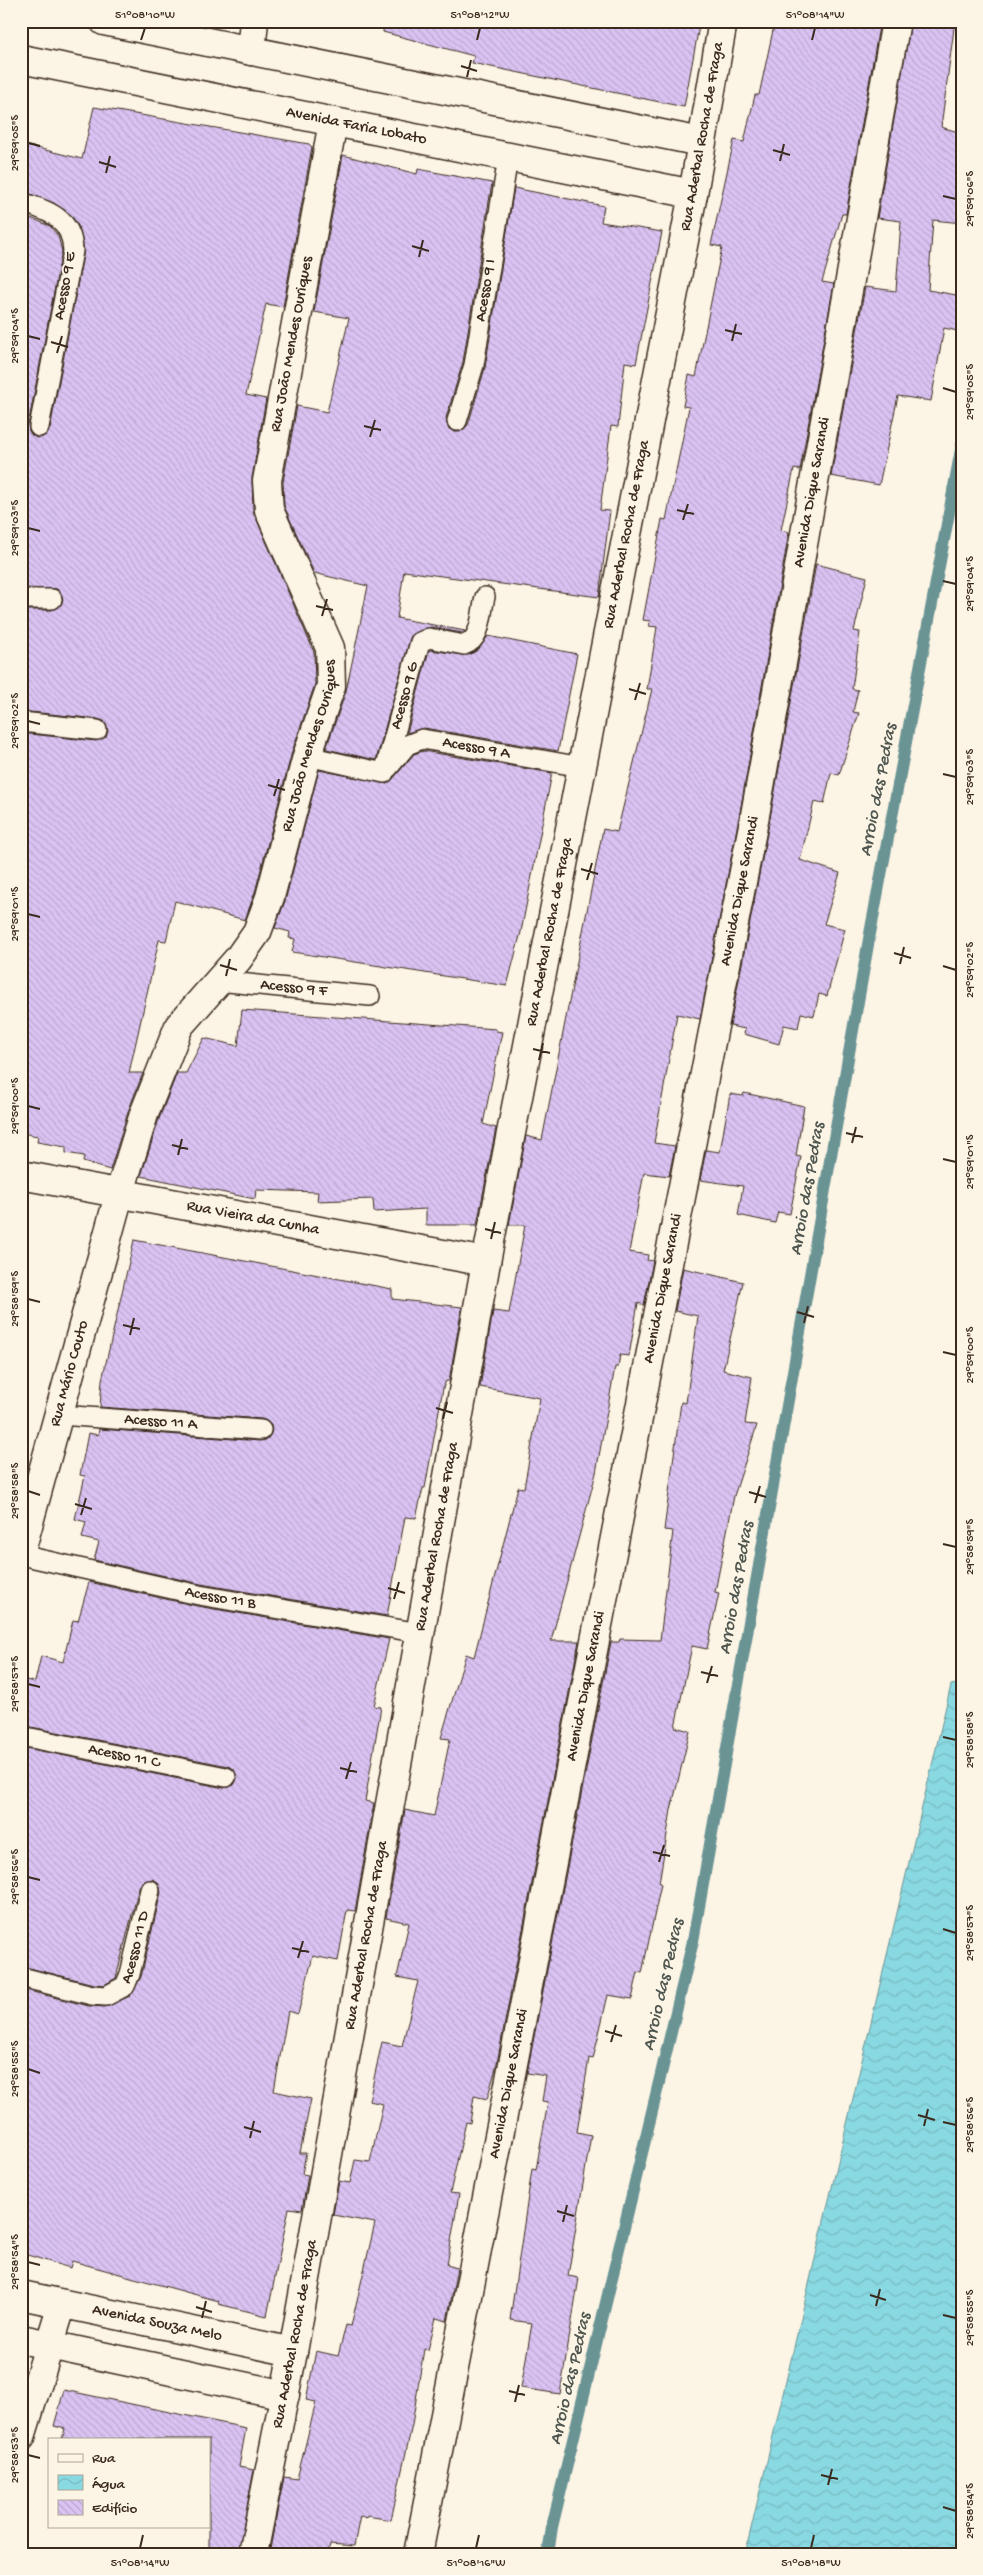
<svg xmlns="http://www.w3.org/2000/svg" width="983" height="2575" font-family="'Gochi Hand',sans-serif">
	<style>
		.water { fill: url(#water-waves); stroke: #6a9394 }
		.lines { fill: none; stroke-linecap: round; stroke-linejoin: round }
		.stream { stroke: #6a9394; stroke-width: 12 }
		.building { fill: url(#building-back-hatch); stroke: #3b2a1e }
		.service-casing { stroke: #3b2a1e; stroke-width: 22 }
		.minor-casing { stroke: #3b2a1e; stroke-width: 31 }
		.tertiary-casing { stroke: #3b2a1e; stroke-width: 31 }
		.service { stroke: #fcf5e5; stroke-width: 19 }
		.minor { stroke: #fcf5e5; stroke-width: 28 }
		.tertiary { stroke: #fcf5e5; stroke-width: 28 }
		.ticks { fill: none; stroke: #3b2a1e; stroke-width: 2 }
		.labels { text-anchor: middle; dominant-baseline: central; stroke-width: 4; stroke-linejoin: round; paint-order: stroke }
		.street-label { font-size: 16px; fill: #3b2a1e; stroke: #fcf5e5 }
		.water-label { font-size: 18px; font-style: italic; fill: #4e564f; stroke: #fcf5e5 }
		.neatline { fill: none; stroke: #3b2a1e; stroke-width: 2 }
		.ticks-label { font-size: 12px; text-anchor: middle; fill: #3b2a1e }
	</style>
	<defs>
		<pattern id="water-waves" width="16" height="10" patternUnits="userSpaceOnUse" patternTransform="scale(1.25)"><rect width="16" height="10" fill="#89d9e2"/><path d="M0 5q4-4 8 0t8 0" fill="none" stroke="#77bac1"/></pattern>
		<pattern id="building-back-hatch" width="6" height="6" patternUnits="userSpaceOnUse" patternTransform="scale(1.25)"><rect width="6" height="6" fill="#dac3f3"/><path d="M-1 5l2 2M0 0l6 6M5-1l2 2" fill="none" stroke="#bca8d0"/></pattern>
	</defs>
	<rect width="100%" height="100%" fill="#fcf5e5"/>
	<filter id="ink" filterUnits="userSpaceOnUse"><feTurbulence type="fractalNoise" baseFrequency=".02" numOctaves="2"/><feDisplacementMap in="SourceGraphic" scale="10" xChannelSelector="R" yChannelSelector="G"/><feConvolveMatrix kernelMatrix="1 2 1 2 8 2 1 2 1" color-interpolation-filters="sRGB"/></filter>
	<g filter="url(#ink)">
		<path class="water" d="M 962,1683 L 962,2554 L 745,2554 L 951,1685 Z"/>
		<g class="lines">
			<path class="stream" d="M 548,2554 L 552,2527 L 693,1941 L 869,939 L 962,444"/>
		</g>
		<g class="building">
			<path d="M 384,21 L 700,21 L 684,107 L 472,63 L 474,56 L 383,32 Z"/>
			<path d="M 775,21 L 880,21 L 846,214 L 842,214 L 822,282 L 834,284 L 800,470 L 794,469 L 781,530 L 789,532 L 740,812 L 700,1019 L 677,1014 L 654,1143 L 675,1146 L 669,1176 L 644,1173 L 629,1252 L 648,1255 L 647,1260 L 653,1261 L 644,1305 L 638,1303 L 629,1356 L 620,1355 L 618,1367 L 615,1367 L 596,1473 L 551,1641 L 579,1641 L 496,2068 L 487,2099 L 474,2096 L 470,2123 L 466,2122 L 450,2193 L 459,2194 L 447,2265 L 457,2268 L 447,2321 L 436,2318 L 428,2350 L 424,2349 L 412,2425 L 391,2520 L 367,2516 L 366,2518 L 360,2516 L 354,2546 L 330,2544 L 328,2554 L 269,2554 L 284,2477 L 297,2479 L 316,2402 L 306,2400 L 316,2351 L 338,2356 L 346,2325 L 351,2326 L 375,2223 L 333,2215 L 339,2181 L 350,2183 L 355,2160 L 370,2162 L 383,2104 L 369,2101 L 382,2042 L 402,2046 L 418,1981 L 397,1977 L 409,1923 L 386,1918 L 405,1810 L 434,1816 L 450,1739 L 441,1738 L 466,1654 L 474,1657 L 518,1487 L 524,1488 L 540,1398 L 480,1387 L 493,1311 L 509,1313 L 525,1225 L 509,1225 L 526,1136 L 542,1140 L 603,829 L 617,832 L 652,689 L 647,689 L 657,627 L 649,626 L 650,621 L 643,620 L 662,519 L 666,520 L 689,407 L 683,406 L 689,375 L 696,377 L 722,247 L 711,245 L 734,140 L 744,142 L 755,95 L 759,95 Z"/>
			<path d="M 911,21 L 955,21 L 941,127 L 962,133 L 962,223 L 933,220 L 928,290 L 962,296 L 962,332 L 944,328 L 931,401 L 898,396 L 879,485 L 831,476 L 865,287 L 896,291 L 901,221 L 877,218 Z"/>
			<path d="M 94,107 L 309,144 L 312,147 L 283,307 L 266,304 L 246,395 L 266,399 L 252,478 L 253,511 L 314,652 L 315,684 L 292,752 L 255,892 L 245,920 L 175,901 L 166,941 L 159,940 L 129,1073 L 143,1073 L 129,1109 L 110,1170 L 83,1162 L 84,1156 L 66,1153 L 66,1147 L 37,1142 L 38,1136 L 21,1133 L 21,733 L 96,741 L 106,737 L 108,731 L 104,721 L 98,719 L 21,711 L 21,610 L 52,610 L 61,605 L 63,599 L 57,589 L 21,588 L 21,214 L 50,226 L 58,236 L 62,251 L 28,425 L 29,431 L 36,438 L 43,437 L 50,429 L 84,250 L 79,227 L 71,215 L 54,203 L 21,191 L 21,144 L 82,159 Z"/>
			<path d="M 343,155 L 417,174 L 418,169 L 492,183 L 463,362 L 446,418 L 448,428 L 454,432 L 460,432 L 468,425 L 485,368 L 514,188 L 604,206 L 601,222 L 662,232 L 636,364 L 625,362 L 618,427 L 611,426 L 600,510 L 610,511 L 599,597 L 404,571 L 397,618 L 465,631 L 462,633 L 431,627 L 411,635 L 376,760 L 326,749 L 346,691 L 368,586 L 314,573 L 284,506 L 283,482 L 297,406 L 327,412 L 349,318 L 314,312 Z"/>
			<path d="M 816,564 L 867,577 L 854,631 L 860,632 L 852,689 L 858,690 L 853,712 L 859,713 L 839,775 L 831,773 L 824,804 L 814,802 L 800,860 L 840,873 L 824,924 L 845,929 L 827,996 L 819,994 L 814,1016 L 801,1013 L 798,1028 L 784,1025 L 779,1044 L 744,1034 L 745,1029 L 730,1026 L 770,818 Z"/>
			<path d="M 488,636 L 577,654 L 558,751 L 424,728 L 407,733 L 429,650 L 468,655 L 478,650 Z"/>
			<path d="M 423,751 L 552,773 L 521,932 L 507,986 L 292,952 L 295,939 L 289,938 L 290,932 L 275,928 L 285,901 L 319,770 L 387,784 L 392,780 L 414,754 Z"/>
			<path d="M 242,1010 L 496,1029 L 496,1031 L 502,1032 L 483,1124 L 496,1128 L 477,1225 L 426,1225 L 426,1209 L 374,1212 L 373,1199 L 317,1201 L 318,1192 L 256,1190 L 255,1199 L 141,1176 L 159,1119 L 177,1073 L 186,1073 L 204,1038 L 238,1046 Z"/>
			<path d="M 744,1093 L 804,1106 L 796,1156 L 801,1157 L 790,1214 L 778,1212 L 775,1223 L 738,1215 L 743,1186 L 700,1180 L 706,1150 L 720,1152 L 730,1094 L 743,1096 Z"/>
			<path d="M 134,1240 L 392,1289 L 392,1299 L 462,1307 L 449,1381 L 446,1381 L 443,1388 L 425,1488 L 423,1488 L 416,1518 L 405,1517 L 387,1616 L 201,1584 L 94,1560 L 99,1542 L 82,1538 L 86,1522 L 75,1519 L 85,1476 L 80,1475 L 88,1433 L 98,1435 L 99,1429 L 260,1441 L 266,1440 L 272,1431 L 271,1425 L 262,1419 L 100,1407 L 102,1380 Z"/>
			<path d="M 683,1268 L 743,1282 L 723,1370 L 752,1377 L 745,1424 L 757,1425 L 734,1496 L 715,1592 L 719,1593 L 707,1649 L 692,1646 L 675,1727 L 690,1731 L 671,1810 L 659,1883 L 661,1884 L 642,1973 L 638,1972 L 632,1999 L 608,1995 L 593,2059 L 589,2058 L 577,2132 L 591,2135 L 568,2276 L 579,2278 L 560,2394 L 521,2388 L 532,2323 L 510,2320 L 532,2169 L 536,2170 L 548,2102 L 542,2101 L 546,2076 L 527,2073 L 611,1642 L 619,1642 L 620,1639 L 660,1640 L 673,1531 L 664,1530 L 681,1402 L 686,1403 L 698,1316 L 675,1311 Z"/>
			<path d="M 89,1582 L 197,1606 L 389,1639 L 374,1706 L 381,1707 L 365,1801 L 374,1803 L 355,1911 L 347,1910 L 338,1961 L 313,1956 L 298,2014 L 288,2011 L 274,2091 L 311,2099 L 300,2153 L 306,2153 L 302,2174 L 308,2175 L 302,2210 L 289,2208 L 267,2316 L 218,2304 L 219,2301 L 72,2261 L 70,2268 L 21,2253 L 21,1989 L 89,2006 L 105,2007 L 130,1996 L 141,1977 L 161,1892 L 158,1882 L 152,1879 L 142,1882 L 139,1887 L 116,1978 L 104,1985 L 94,1984 L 21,1966 L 21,1766 L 26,1748 L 224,1788 L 234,1785 L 237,1779 L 234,1769 L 228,1766 L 21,1725 L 21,1679 L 35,1682 L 41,1656 L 63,1662 L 73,1620 L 78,1621 Z"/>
			<path d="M 64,2390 L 246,2428 L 239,2467 L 254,2470 L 238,2554 L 209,2554 L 209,2439 L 62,2439 L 65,2429 L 54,2426 Z"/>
		</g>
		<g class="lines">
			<g class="service-casing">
				<g id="service">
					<path d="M 21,202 C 49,211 72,218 73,251 L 39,427"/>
					<path id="s1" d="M 457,421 L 474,365 L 508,158"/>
					<path d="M 21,599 L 52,599"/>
					<path d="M 21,722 L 97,730"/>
					<path id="s2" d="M 307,756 L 384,773 L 420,642 L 429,638 L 464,645 C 482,640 481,612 485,597"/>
					<path id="s3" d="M 388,768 L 407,745 L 422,739 L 582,767"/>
					<path id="s4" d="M 218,981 L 370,996"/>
					<path id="s5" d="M 60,1415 L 261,1430"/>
					<path id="s6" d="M 21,1555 L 199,1595 L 420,1633"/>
					<path id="s7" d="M 21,1736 L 226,1777"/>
					<path id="s8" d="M 21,1977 L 92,1995 L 106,1996 L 125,1986 L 130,1974 L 150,1890"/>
				</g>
			</g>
			<g class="minor-casing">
				<g id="minor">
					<path d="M 251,51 L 254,21"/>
					<path id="s9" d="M 21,1175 L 486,1262"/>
					<path id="s10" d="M 21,1551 L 119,1195 L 144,1114 L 179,1026 L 238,959 L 257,932 L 270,897 L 307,756 L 331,686 L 330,648 L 269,510 L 267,481 L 333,122"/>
					<path d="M 21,2437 L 62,2304"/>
					<path id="s11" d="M 253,2554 L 293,2352 L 486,1262 L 693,194 L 723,21"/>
					<path id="s12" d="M 418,2554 L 755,815 L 896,21"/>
				</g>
			</g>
			<g class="tertiary-casing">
				<g id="tertiary">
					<path d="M 104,21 L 701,142"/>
					<path id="s13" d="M 21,59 L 693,194"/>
					<path id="s14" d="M 21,2295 L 293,2352"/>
					<path d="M 21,2339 L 285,2395"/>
				</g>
			</g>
			<use href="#service" class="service"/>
			<use href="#minor" class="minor"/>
			<use href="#tertiary" class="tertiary"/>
		</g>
	</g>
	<path class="ticks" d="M 141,40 L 145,28M 477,40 L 480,28M 812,40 L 815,28M 461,66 L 477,71M 467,77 L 471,60M 28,143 L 40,146M 773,150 L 790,155M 780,161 L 784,144M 99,162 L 116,167M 106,173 L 110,156M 943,196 L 956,199M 412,246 L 429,251M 419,257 L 423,240M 725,330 L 742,334M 28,336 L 40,339M 732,341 L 736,324M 51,342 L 68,347M 57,353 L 62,336M 943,388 L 956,392M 364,426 L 381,430M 370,437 L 375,420M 677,510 L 694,514M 683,520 L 688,504M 28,528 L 40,531M 943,581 L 956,584M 316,606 L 333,610M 322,616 L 327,599M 629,689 L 646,694M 635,700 L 640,683M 28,721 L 40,724M 943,774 L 956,777M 268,785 L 285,790M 274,796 L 279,779M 581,869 L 598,874M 587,880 L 592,863M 28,914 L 40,917M 894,953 L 911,958M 900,964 L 904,947M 220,965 L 237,970M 943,966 L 956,970M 226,976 L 230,959M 533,1049 L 550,1053M 539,1060 L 543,1043M 28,1106 L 40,1109M 846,1133 L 863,1137M 852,1143 L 856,1127M 172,1145 L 188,1149M 178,1155 L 182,1139M 943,1159 L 956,1162M 485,1229 L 501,1233M 491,1239 L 495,1222M 28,1299 L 40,1302M 797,1312 L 814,1317M 804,1323 L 808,1306M 123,1325 L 140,1329M 130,1335 L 134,1318M 943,1352 L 956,1355M 436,1408 L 453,1413M 443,1419 L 447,1402M 28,1491 L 40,1495M 749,1492 L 766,1497M 755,1503 L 760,1486M 75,1504 L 92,1509M 81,1515 L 86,1498M 943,1544 L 956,1547M 388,1588 L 405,1593M 394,1599 L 399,1582M 701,1672 L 718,1676M 707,1683 L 712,1666M 28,1684 L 40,1687M 943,1737 L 956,1740M 340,1768 L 357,1772M 346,1779 L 351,1762M 653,1852 L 670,1856M 659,1862 L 664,1845M 28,1877 L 40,1880M 943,1929 L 956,1933M 292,1948 L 309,1952M 298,1958 L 303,1941M 605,2031 L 622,2036M 611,2042 L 616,2025M 28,2069 L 40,2073M 918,2115 L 935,2120M 943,2122 L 956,2125M 924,2126 L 928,2109M 244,2127 L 261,2132M 250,2138 L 254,2121M 557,2211 L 574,2216M 563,2222 L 567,2205M 28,2262 L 40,2265M 870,2295 L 886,2300M 876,2306 L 880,2289M 196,2307 L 212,2312M 943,2315 L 956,2318M 202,2318 L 206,2301M 509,2391 L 525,2395M 515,2402 L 519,2385M 28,2455 L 40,2458M 821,2475 L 838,2479M 828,2485 L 832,2469M 943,2507 L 956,2511M 140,2548 L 143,2535M 476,2548 L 479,2535M 811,2548 L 814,2535"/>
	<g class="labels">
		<g class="street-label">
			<text stroke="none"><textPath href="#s13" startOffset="342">Avenida Faria Lobato</textPath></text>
			<text stroke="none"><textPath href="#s11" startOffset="2459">Rua Aderbal Rocha de Fraga</textPath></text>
			<text transform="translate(66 286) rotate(-80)">Acesso 9 E</text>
			<text stroke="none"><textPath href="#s1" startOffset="134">Acesso 9 I</textPath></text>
			<text stroke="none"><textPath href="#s10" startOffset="1285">Rua João Mendes Ouriques</textPath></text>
			<text stroke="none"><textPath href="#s12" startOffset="2099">Avenida Dique Sarandi</textPath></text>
			<text stroke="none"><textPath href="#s11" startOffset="2054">Rua Aderbal Rocha de Fraga</textPath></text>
			<text stroke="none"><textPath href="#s2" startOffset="159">Acesso 9 G</textPath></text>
			<text stroke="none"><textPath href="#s10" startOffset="865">Rua João Mendes Ouriques</textPath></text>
			<text stroke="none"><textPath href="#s3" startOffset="101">Acesso 9 A</textPath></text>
			<text stroke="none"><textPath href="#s12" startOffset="1694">Avenida Dique Sarandi</textPath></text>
			<text stroke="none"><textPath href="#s11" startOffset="1649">Rua Aderbal Rocha de Fraga</textPath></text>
			<text stroke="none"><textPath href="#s4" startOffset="76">Acesso 9 F</textPath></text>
			<text stroke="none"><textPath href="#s9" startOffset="236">Rua Vieira da Cunha</textPath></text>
			<text stroke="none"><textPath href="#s12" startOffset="1289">Avenida Dique Sarandi</textPath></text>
			<text stroke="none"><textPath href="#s10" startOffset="184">Rua Mário Couto</textPath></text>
			<text stroke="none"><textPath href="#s5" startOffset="101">Acesso 11 A</textPath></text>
			<text stroke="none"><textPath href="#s11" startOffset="1034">Rua Aderbal Rocha de Fraga</textPath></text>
			<text stroke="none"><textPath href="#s6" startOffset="204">Acesso 11 B</textPath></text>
			<text stroke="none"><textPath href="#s12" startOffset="884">Avenida Dique Sarandi</textPath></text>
			<text stroke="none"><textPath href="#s7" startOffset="105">Acesso 11 C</textPath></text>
			<text stroke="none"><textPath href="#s11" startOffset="629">Rua Aderbal Rocha de Fraga</textPath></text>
			<text stroke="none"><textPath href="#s8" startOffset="149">Acesso 11 D</textPath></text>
			<text stroke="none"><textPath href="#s12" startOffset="479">Avenida Dique Sarandi</textPath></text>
			<text stroke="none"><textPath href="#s14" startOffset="139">Avenida Souza Melo</textPath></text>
			<text stroke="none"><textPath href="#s11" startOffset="224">Rua Aderbal Rocha de Fraga</textPath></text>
		</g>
		<g class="water-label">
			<text transform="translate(879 790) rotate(-79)">Arroio das Pedras</text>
			<text transform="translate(808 1189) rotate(-80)">Arroio das Pedras</text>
			<text transform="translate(737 1588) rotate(-80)">Arroio das Pedras</text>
			<text transform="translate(664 1985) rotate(-77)">Arroio das Pedras</text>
			<text transform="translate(571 2379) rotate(-77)">Arroio das Pedras</text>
		</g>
	</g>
	<rect width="983" height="2575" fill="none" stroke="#fcf5e5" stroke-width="55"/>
	<rect x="48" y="2438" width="162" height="90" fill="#fcf5e5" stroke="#afa495"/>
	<rect x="58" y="2454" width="25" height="8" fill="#fcf5e5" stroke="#afa495"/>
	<text x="92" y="2462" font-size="15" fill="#3b2a1e">Rua</text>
	<rect x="58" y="2475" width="25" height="15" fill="url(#water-waves)" stroke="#afa495"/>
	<text x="92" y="2488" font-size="15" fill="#3b2a1e">Água</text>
	<rect x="58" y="2500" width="25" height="15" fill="url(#building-back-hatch)" stroke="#afa495"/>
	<text x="92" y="2512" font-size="15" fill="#3b2a1e">Edifício</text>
	<rect x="28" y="28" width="928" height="2520" class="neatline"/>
	<g class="ticks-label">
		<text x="145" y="18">51°08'10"W</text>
		<text x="480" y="18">51°08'12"W</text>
		<text x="815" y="18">51°08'14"W</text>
		<text transform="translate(14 143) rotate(-90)" y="4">29°59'05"S</text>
		<text transform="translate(969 199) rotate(-90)" y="4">29°59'06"S</text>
		<text transform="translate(14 336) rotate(-90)" y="4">29°59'04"S</text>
		<text transform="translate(969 392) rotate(-90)" y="4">29°59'05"S</text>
		<text transform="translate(14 528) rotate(-90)" y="4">29°59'03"S</text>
		<text transform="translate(969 584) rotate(-90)" y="4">29°59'04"S</text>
		<text transform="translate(14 721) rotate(-90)" y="4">29°59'02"S</text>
		<text transform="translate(969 777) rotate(-90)" y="4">29°59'03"S</text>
		<text transform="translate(14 914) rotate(-90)" y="4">29°59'01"S</text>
		<text transform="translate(969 970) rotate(-90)" y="4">29°59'02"S</text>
		<text transform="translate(14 1106) rotate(-90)" y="4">29°59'00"S</text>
		<text transform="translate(969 1162) rotate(-90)" y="4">29°59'01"S</text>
		<text transform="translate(14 1299) rotate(-90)" y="4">29°58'59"S</text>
		<text transform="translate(969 1355) rotate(-90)" y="4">29°59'00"S</text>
		<text transform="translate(14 1491) rotate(-90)" y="4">29°58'58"S</text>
		<text transform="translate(969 1547) rotate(-90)" y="4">29°58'59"S</text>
		<text transform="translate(14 1684) rotate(-90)" y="4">29°58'57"S</text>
		<text transform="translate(969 1740) rotate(-90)" y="4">29°58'58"S</text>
		<text transform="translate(14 1877) rotate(-90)" y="4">29°58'56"S</text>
		<text transform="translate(969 1933) rotate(-90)" y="4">29°58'57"S</text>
		<text transform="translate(14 2069) rotate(-90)" y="4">29°58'55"S</text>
		<text transform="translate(969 2125) rotate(-90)" y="4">29°58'56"S</text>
		<text transform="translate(14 2262) rotate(-90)" y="4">29°58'54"S</text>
		<text transform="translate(969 2318) rotate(-90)" y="4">29°58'55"S</text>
		<text transform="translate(14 2455) rotate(-90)" y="4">29°58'53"S</text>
		<text transform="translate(969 2511) rotate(-90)" y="4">29°58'54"S</text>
		<text x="140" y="2566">51°08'14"W</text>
		<text x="476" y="2566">51°08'16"W</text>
		<text x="811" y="2566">51°08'18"W</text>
	</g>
</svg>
